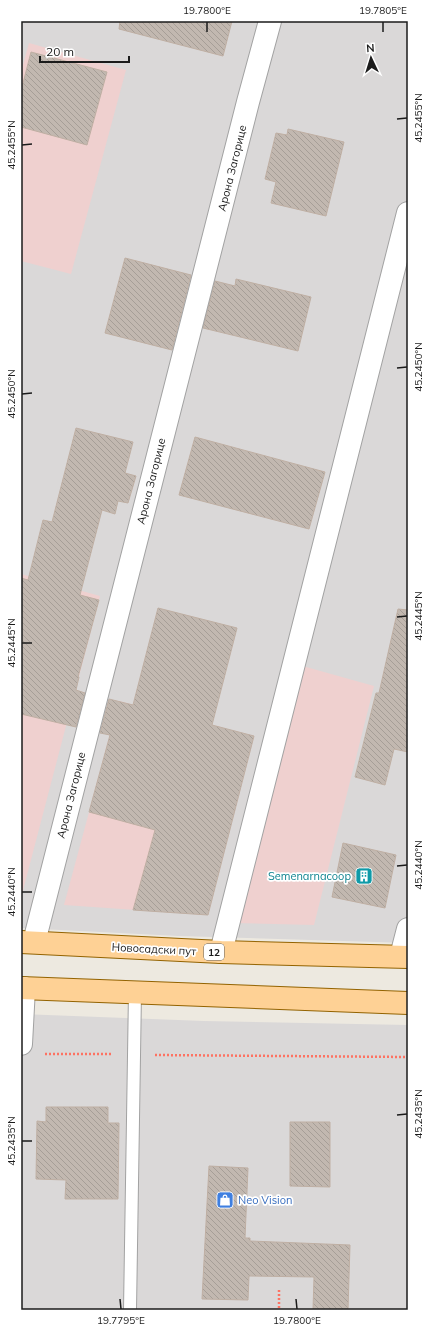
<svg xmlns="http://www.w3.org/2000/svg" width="429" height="1331" font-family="Mulish,sans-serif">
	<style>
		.residential { fill: #dad8d8 }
		.commercial { fill: #efd0cf }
		.building { fill: url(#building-back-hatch); stroke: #bfafa3 }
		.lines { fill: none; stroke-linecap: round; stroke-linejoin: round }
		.service-casing { stroke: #a2a2a2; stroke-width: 14 }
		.minor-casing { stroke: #a2a2a2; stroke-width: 24 }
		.primary-casing { stroke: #936300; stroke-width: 24 }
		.path { stroke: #fd7262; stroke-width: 2.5; stroke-dasharray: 2 2; stroke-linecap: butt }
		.service { stroke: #fff; stroke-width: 12 }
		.minor { stroke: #fff; stroke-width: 22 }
		.primary { stroke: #fed195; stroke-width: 22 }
		.ticks { fill: none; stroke: #1b1b1b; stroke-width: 1.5 }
		.labels { text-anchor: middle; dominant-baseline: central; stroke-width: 3.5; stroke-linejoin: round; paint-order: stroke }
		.shield { fill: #fff; stroke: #5f5f5f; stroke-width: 1 }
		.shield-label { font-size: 10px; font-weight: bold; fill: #1b1b1b }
		.street-label { font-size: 11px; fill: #1b1b1b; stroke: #fff }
		.culture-label { font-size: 11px; fill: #0d838f; stroke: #fff; text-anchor: end }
		.shop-label { font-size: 11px; fill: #366cbe; stroke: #fff; text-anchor: start }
		.neatline { fill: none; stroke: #1b1b1b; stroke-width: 1.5 }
		.ticks-label { font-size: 10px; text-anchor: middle; fill: #1b1b1b }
	</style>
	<defs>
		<pattern id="building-back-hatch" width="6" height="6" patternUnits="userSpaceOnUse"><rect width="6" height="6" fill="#c2b8b0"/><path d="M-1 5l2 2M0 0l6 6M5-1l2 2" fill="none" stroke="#a69e97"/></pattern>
	</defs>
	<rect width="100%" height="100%" fill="#ede9e0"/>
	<g class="residential">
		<path d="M 21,21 L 408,21 L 408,943 L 178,936 L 21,928 Z"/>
		<path d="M 21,1014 L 204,1021 L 408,1025 L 408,1310 L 21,1310 Z"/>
	</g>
	<g class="commercial">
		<path d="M 29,43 L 126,70 L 71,274 L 21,261 L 21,72 Z"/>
		<path d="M 21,574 L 100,596 L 21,898 Z"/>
		<path d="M 299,665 L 374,686 L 314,925 L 233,923 Z"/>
		<path d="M 119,701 L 254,736 L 208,915 L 64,905 Z"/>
	</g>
	<g class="building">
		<path d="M 120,21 L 232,21 L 223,56 L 119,29 Z"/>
		<path d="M 31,52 L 107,72 L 87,145 L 21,127 L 21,91 Z"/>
		<path d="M 288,129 L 344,142 L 326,216 L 271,203 L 276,182 L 265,179 L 276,133 L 287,135 Z"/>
		<path d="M 125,258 L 191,275 L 172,350 L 105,333 Z"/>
		<path d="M 236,279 L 311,297 L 298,351 L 203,328 L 215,281 L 235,286 Z"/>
		<path d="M 76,428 L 133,442 L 125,473 L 136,476 L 128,503 L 118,501 L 115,514 L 102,510 L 80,595 L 99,600 L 78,677 L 79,677 L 76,690 L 85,693 L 76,727 L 21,714 L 21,578 L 28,580 L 43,520 L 52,522 Z"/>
		<path d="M 195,437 L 325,472 L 309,529 L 179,495 Z"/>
		<path d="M 158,608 L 237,628 L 212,725 L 254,736 L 208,915 L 133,910 L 155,830 L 89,812 L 110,735 L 100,733 L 109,699 L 133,705 Z"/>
		<path d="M 398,609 L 408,610 L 408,752 L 394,749 L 385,785 L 355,777 L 376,693 L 379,693 Z"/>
		<path d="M 343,843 L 396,855 L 385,908 L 332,897 Z"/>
		<path d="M 46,1107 L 108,1107 L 108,1123 L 119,1123 L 118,1199 L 65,1199 L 66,1180 L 36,1179 L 37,1121 L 46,1122 Z"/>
		<path d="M 290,1122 L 330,1122 L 330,1187 L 290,1186 Z"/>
		<path d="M 209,1166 L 248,1168 L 245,1238 L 250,1238 L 250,1241 L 350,1245 L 348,1310 L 313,1310 L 314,1277 L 249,1276 L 248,1300 L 202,1299 Z"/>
	</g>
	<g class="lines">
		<g class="service-casing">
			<path id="service" d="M 130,1310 L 135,992"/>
		</g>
		<g class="minor-casing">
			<g id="minor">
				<path d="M 34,942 L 248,102 L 270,21"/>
				<path d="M 221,952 L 408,213"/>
				<path d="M 401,956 L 408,929"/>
				<path d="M 21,1044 L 24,988"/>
			</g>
		</g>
		<g class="primary-casing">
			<g id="primary">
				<path d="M 21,942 L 221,952 L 408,957"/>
				<path d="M 21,988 L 408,1003"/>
			</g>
		</g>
		<g class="path">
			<path d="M 45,1054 L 112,1054"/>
			<path d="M 155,1055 L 408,1057"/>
			<path d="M 279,1290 L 279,1310"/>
		</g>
		<use href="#service" class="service"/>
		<use href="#minor" class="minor"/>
		<use href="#primary" class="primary"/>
	</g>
	<path class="ticks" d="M 207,22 L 207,32M 383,22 L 383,32M 397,119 L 407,118M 22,145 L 32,144M 397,368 L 407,367M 22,394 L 32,393M 397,617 L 407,616M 22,643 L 32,643M 397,866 L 407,865M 22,892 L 32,892M 397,1115 L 407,1114M 22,1141 L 32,1141M 120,1299 L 121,1309M 296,1299 L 297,1309"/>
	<defs>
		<g id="building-square" transform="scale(0.9)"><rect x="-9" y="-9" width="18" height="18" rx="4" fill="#0f9aa8" stroke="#fff"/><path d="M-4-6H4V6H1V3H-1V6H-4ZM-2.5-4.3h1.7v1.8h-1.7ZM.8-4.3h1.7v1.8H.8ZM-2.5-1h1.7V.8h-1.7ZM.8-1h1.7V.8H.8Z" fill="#fff"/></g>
		<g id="shop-square" transform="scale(0.9)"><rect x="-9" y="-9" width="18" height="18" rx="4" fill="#3f7fe0" stroke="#fff"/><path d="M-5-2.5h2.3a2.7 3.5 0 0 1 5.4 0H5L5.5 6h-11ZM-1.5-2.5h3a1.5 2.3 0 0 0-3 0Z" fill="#fff"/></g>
	</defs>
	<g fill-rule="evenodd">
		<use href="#building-square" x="364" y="876"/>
		<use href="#shop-square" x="225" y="1200"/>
	</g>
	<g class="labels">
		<rect class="shield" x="204" y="944" width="20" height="16" rx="3"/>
		<g class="shield-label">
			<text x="214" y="952">12</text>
		</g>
		<g class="street-label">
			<text transform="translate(232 168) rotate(-76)">Арона Загорице</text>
			<text transform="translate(151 481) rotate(-76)">Арона Загорице</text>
			<text transform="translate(71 795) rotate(-76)">Арона Загорице</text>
			<text transform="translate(154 949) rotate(3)">Новосадски пут</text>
		</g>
		<g class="culture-label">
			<text x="351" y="876">Semenarnacoop</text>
		</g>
		<g class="shop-label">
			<text x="238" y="1200">Neo Vision</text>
		</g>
	</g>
	<rect width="429" height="1331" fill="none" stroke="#ffffff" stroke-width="44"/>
	<g transform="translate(371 58) rotate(356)" stroke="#ffffff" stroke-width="3" paint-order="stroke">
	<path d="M0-3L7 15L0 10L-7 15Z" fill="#1b1b1b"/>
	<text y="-6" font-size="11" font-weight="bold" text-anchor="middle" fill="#1b1b1b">N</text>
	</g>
	<path d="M40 56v6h89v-6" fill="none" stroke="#1b1b1b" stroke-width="2"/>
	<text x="46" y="56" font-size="12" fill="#1b1b1b" stroke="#ffffff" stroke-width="3" paint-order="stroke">20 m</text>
	<rect x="22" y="22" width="385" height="1287" class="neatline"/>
	<g class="ticks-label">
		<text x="207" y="14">19.7800°E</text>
		<text x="383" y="14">19.7805°E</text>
		<text transform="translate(418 118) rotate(-90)" y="4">45.2455°N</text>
		<text transform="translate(11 145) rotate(-90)" y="4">45.2455°N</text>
		<text transform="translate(418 367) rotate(-90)" y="4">45.2450°N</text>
		<text transform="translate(11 394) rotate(-90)" y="4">45.2450°N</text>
		<text transform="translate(418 616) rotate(-90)" y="4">45.2445°N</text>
		<text transform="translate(11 643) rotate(-90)" y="4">45.2445°N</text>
		<text transform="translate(418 865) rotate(-90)" y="4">45.2440°N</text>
		<text transform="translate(11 892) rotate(-90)" y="4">45.2440°N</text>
		<text transform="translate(418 1114) rotate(-90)" y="4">45.2435°N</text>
		<text transform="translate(11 1141) rotate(-90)" y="4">45.2435°N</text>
		<text x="121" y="1324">19.7795°E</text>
		<text x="297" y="1324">19.7800°E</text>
	</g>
</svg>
